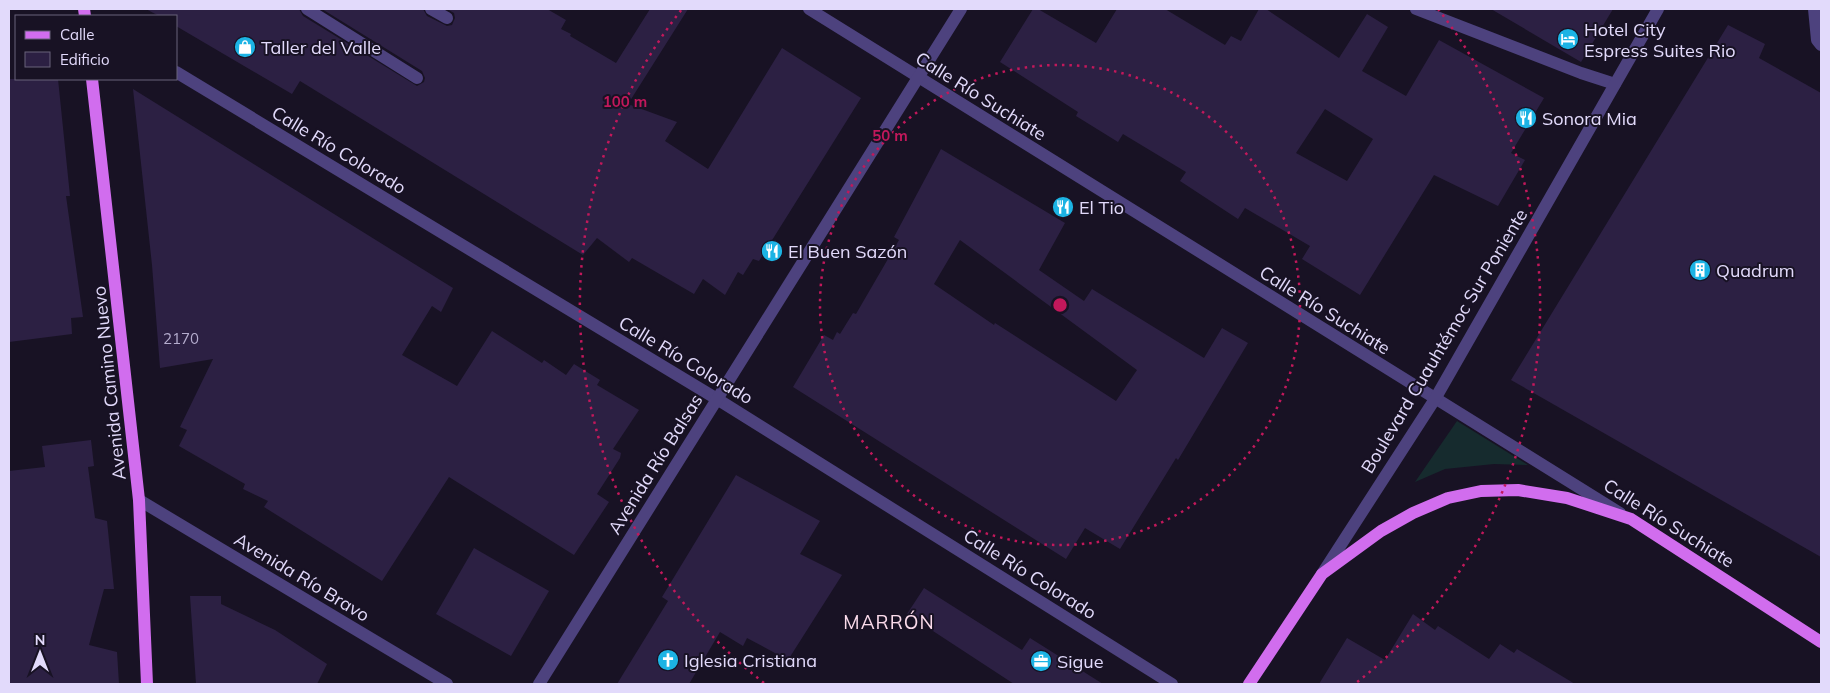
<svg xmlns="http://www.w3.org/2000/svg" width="1830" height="693" font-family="Mulish,sans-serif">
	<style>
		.green { fill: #162b2e }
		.building { fill: #2c2043; fill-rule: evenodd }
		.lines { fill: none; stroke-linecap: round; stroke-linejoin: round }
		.minor { stroke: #4d427e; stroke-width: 12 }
		.major { stroke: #d16dee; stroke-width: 12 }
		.ring { fill: none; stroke: #c2185b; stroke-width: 2.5; stroke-dasharray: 2.5 5 }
		.labels { text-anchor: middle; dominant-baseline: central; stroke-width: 4; stroke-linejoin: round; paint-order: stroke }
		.number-label { font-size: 15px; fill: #b4accd }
		.poi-label { font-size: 18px; fill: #e2dafb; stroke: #181224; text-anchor: start }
		.street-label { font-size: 18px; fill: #e2dafb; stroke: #181224 }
		.neighbourhood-label { font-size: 19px; letter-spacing: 1px; fill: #fbdbeb; stroke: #181224 }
		.centre { fill: #c2185b; stroke: #181224; stroke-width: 2.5 }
		.ring-label { font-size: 15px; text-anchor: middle; font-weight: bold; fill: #c2185b; stroke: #181224; stroke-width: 4; stroke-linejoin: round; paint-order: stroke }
	</style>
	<rect width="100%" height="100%" fill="#181224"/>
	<path class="green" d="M 1457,421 L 1528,465 L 1494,464 L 1445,469 L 1415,482 Z"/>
	<g class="building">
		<path d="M 146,9 L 299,9 L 303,16 L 417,86 L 424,82 L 425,78 L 422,71 L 322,9 L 423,9 L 427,16 L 447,26 L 452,25 L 455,18 L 454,13 L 447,9 L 547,9 L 566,20 L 561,29 L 571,34 L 570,36 L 616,63 L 650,9 L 688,9 L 628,104 L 677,122 L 665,141 L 708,169 L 782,48 L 861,98 L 759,261 L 753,259 L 743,275 L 738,272 L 725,295 L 703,279 L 694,294 L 632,258 L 629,262 L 597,238 L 583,255 L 300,81 L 292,94 L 176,26 L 176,16 L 159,16 Z"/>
		<path d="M 1033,9 L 1038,9 L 1096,43 L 1117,9 L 1165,9 L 1225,45 L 1231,36 L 1241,41 L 1259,9 L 1266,9 L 1339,58 L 1367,14 L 1388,27 L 1362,71 L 1406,96 L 1439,40 L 1544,98 L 1511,153 L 1525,160 L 1498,206 L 1434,175 L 1360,295 L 1302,259 L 1310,246 L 1245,208 L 1238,219 L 1180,181 L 1186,172 L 1123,134 L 1118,142 L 1076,116 L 1078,112 L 1000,62 ZM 1325,109 L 1373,139 L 1347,181 L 1296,153 Z"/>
		<path d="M 1491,9 L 1613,9 L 1581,62 Z"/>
		<path d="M 1728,25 L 1765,44 L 1759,58 L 1821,93 L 1821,557 L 1511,380 Z"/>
		<path d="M 9,79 L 58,79 L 70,196 L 66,196 L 83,317 L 71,318 L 72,334 L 9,342 Z"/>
		<path d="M 133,89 L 453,288 L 441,312 L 432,306 L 402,355 L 457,386 L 492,331 L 542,363 L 544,360 L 566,375 L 574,364 L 600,380 L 597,385 L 639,410 L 613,449 L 621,453 L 620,458 L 597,494 L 609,502 L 574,555 L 449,477 L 382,581 L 264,507 L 268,501 L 243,489 L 245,484 L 179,446 L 187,430 L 180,427 L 213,359 L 160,368 L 152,265 Z"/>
		<path d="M 941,149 L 1065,223 L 1039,270 L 1084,301 L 1092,289 L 1204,358 L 1222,328 L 1248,343 L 1178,460 L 1176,458 L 1120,549 L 1085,528 L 1066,559 L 793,387 L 824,335 L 833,340 L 837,332 L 840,334 L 853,313 L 856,314 L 899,240 L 894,237 ZM 960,240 L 1137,370 L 1116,401 L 995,323 L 994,325 L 934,284 Z"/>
		<path d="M 91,440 L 94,466 L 88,467 L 95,518 L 107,521 L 114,589 L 104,589 L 89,645 L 117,652 L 119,684 L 9,684 L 9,471 L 45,467 L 42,446 Z"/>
		<path d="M 736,475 L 820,521 L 800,554 L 842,575 L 788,660 L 747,638 L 743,646 L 720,632 L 689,684 L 617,684 L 668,601 L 662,597 Z"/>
		<path d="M 474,548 L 549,591 L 511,656 L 436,614 Z"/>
		<path d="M 924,588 L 1022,650 L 1030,638 L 1103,684 L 1014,684 L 907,614 Z"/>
		<path d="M 190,596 L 221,596 L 221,604 L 275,630 L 327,664 L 317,684 L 196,684 Z"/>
		<path d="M 1413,614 L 1435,630 L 1438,626 L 1489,659 L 1500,644 L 1514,653 L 1517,649 L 1575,684 L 1319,684 L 1347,638 L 1385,660 Z"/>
	</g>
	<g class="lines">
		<g class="minor">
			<path d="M 307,9 L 417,78"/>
			<path d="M 431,9 L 447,18"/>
			<path d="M 809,9 L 1620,513"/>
			<path d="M 1416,9 L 1581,73 L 1615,84"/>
			<path d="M 1814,9 L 1817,40 L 1821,45"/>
			<path d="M 176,72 L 717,399 L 1172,684"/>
			<path d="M 139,500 L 447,684"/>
			<path d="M 1322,574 L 1435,399 L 1658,9"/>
			<path d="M 539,684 L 961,9"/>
		</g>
		<g class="major">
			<path d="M 84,9 L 85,16"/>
			<path d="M 92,79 L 139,500 L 147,684"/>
			<path d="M 1249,684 L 1322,574 L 1381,531 L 1413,513 L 1448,498 L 1481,491 L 1518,490 L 1567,498 L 1631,519 L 1821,642"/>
		</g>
	</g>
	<g class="ring">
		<circle cx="1060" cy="305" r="240"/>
		<path d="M764 683A480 480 0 0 1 682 9M1438 9A480 480 0 0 1 1356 683"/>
	</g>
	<defs>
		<g id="hotel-disc" transform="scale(1.125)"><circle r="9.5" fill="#1cb3e4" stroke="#181224"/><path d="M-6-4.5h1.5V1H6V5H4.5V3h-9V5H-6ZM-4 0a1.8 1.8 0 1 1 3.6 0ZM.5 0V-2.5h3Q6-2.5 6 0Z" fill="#fff"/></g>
		<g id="shop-disc" transform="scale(1.125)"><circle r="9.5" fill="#1cb3e4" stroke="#181224"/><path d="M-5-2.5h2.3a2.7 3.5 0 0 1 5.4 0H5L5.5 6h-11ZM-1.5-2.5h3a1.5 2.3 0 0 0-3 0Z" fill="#fff"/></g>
		<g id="restaurant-disc" transform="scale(1.125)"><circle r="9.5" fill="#1cb3e4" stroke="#181224"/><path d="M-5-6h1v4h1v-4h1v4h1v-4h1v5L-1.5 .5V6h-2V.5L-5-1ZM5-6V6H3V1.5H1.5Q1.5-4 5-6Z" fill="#fff"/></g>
		<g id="building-disc" transform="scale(1.125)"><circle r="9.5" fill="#1cb3e4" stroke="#181224"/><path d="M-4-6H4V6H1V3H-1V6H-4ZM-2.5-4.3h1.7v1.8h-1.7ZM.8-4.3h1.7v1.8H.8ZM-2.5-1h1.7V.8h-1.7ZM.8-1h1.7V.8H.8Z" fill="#fff"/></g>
		<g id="church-disc" transform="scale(1.125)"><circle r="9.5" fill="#1cb3e4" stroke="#181224"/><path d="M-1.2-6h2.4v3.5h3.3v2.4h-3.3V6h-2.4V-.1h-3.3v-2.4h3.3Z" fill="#fff"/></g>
		<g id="office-disc" transform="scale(1.125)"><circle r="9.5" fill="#1cb3e4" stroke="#181224"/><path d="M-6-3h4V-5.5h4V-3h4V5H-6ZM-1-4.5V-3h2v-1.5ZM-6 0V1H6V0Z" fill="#fff"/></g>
	</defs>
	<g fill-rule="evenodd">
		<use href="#hotel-disc" x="1568" y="39"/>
		<use href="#shop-disc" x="245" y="47"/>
		<use href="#restaurant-disc" x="1526" y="118"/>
		<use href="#restaurant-disc" x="1063" y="207"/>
		<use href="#restaurant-disc" x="772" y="251"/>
		<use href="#building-disc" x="1700" y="270"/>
		<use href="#church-disc" x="668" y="660"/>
		<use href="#office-disc" x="1041" y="661"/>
	</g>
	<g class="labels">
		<g class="number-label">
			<text x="181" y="338">2170</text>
		</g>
		<g class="poi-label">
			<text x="1584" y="29">Hotel City<tspan x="1584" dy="21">Espress Suites Rio</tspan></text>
			<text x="261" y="47">Taller del Valle</text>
			<text x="1542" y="118">Sonora Mia</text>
			<text x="1079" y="207">El Tio</text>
			<text x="788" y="251">El Buen Sazón</text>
			<text x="1716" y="270">Quadrum</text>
			<text x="684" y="660">Iglesia Cristiana</text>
			<text x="1057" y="661">Sigue</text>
		</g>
		<g class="street-label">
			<text transform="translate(981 96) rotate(32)">Calle Río Suchiate</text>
			<text transform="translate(339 150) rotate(31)">Calle Río Colorado</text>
			<text transform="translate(1325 310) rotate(32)">Calle Río Suchiate</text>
			<text transform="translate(1444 341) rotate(-59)">Boulevard Cuauhtémoc Sur Poniente</text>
			<text transform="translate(686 360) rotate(31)">Calle Río Colorado</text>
			<text transform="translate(109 383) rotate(-96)">Avenida Camino Nuevo</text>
			<text transform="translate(655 464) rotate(-58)">Avenida Río Balsas</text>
			<text transform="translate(1669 523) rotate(32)">Calle Río Suchiate</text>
			<text transform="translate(1030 574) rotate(32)">Calle Río Colorado</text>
			<text transform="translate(302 577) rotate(31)">Avenida Río Bravo</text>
		</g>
		<g class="neighbourhood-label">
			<text x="889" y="622">MARRÓN</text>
		</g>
	</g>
	<circle cx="1060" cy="305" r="8" class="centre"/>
	<g class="ring-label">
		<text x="625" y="107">100 m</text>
		<text x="890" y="141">50 m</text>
	</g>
	<rect width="1830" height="693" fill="none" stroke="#e2dafb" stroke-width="20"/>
	<rect x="15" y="15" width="162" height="65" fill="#181224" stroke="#69627a"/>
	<rect x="25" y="31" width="25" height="8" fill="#d16dee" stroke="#69627a"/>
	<text x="60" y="40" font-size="15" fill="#e2dafb">Calle</text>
	<rect x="25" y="52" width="25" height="15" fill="#2c2043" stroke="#69627a"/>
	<text x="60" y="65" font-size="15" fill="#e2dafb">Edificio</text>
	<g transform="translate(40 653)" stroke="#181224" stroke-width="4" paint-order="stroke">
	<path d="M0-4L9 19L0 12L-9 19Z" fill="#e2dafb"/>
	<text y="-8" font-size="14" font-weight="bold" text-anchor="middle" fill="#e2dafb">N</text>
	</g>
</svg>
